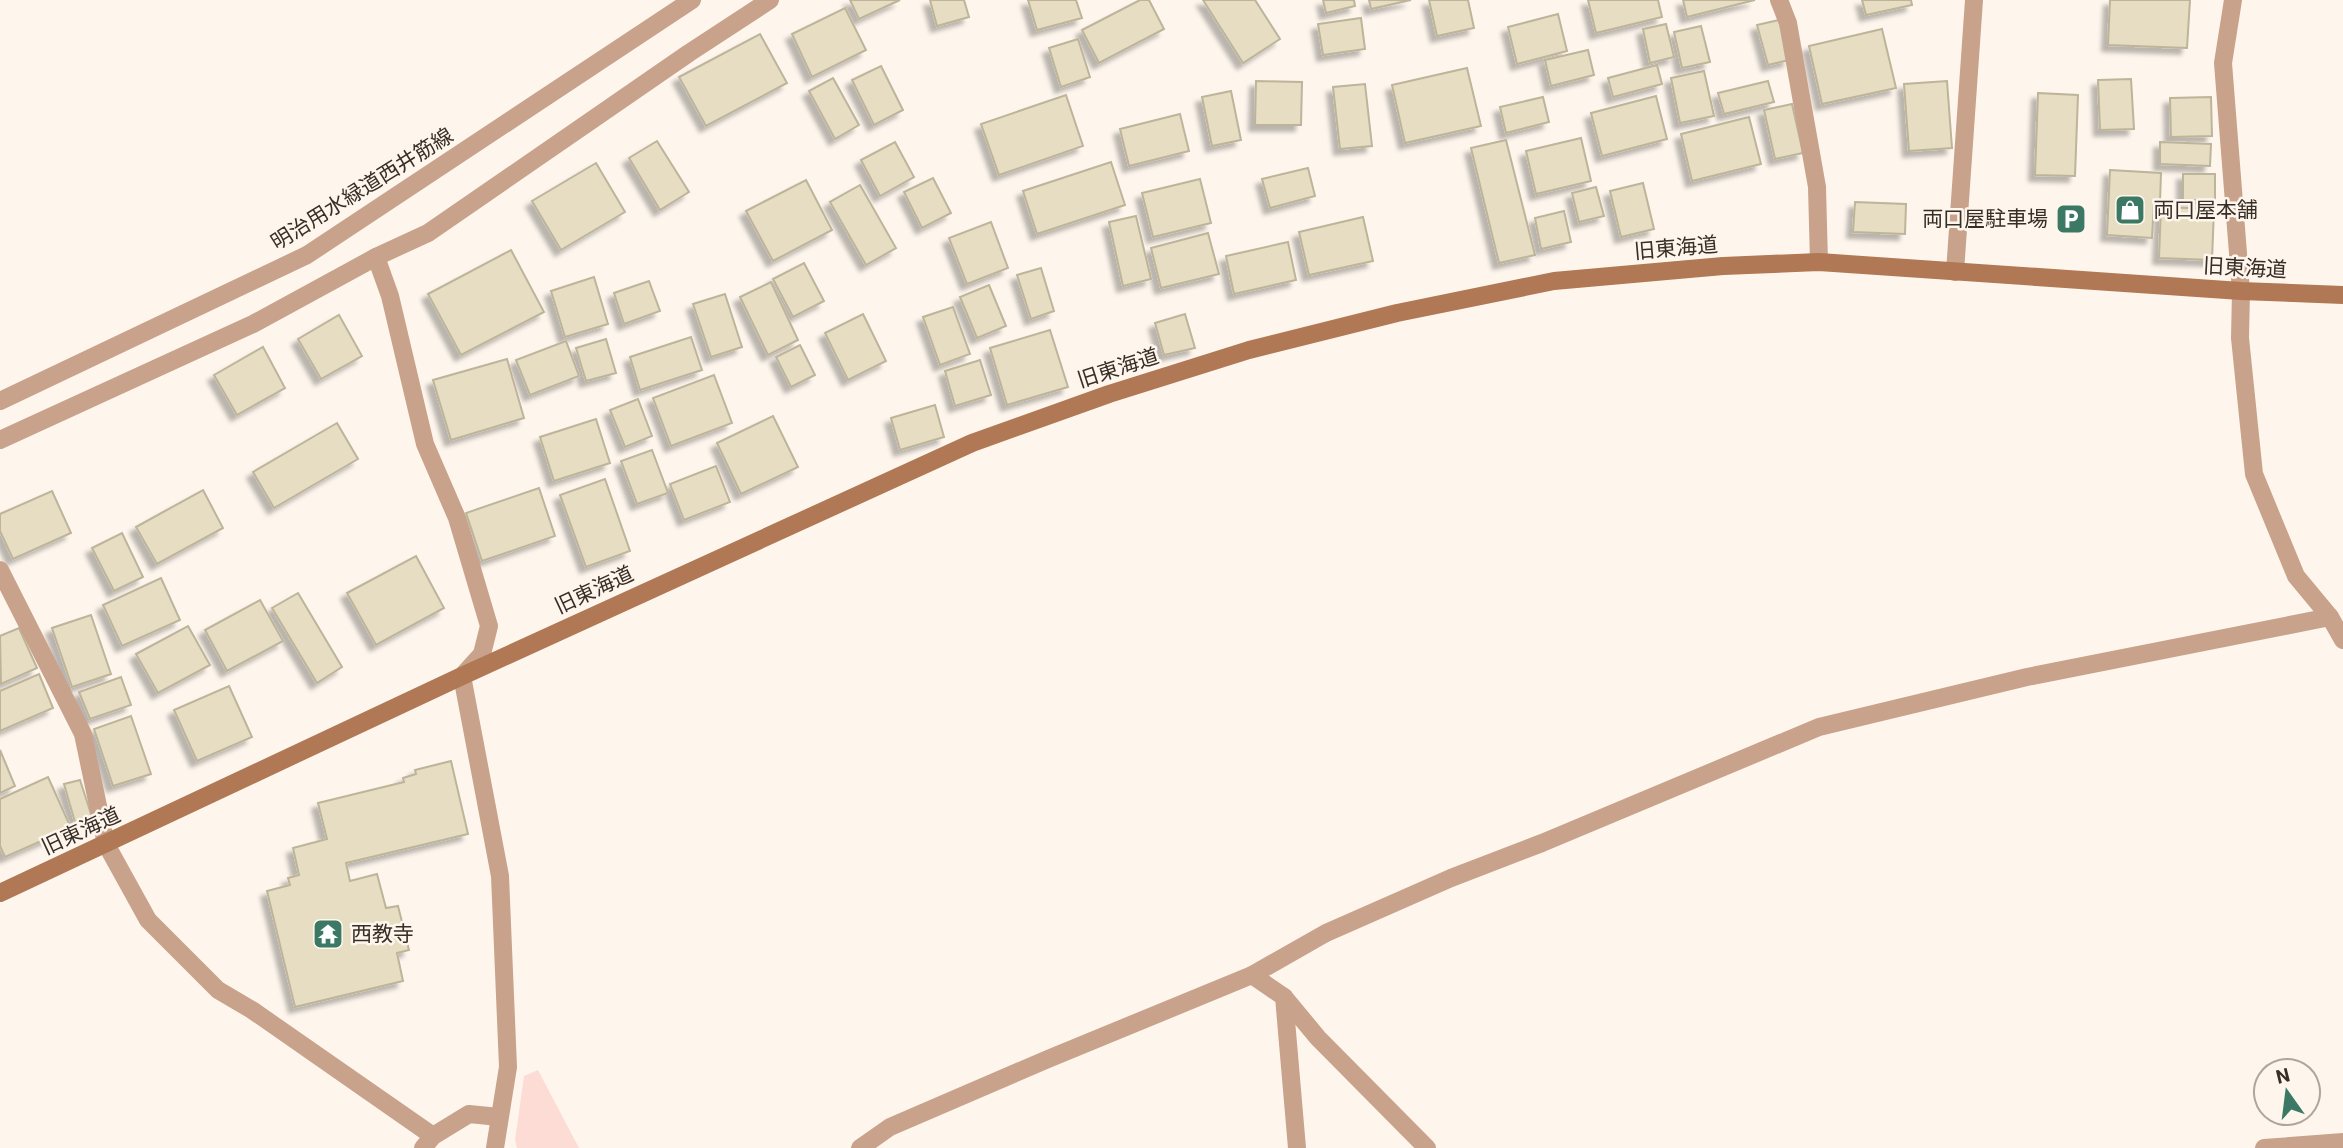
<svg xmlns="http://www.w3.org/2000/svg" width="2343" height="1148" font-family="Roboto,'Noto Sans JP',sans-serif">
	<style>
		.green { fill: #fddcd5 }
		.building { fill: #e6ddc2; stroke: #bdb49a; stroke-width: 2; filter: url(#shadow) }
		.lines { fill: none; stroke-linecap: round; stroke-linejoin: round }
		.street { stroke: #c9a28b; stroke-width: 18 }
		.secondary { stroke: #b07855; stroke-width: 18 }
		.labels { text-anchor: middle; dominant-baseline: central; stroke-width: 5; stroke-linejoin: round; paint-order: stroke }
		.street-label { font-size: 21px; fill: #372f27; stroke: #fef6ed }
		.poi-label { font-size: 21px; fill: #372f27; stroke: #fef6ed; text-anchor: start }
	</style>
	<defs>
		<filter id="shadow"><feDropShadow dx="-6" dy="6" stdDeviation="2" flood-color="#0004"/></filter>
	</defs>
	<rect width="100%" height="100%" fill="#fef6ed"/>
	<path class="green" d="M 538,1070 L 579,1148 L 517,1148 L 515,1140 L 524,1076 Z"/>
	<g class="building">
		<path d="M 850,0 L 900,0 L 859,19 Z"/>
		<path d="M 930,0 L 964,0 L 969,17 L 937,26 Z"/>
		<path d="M 1028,0 L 1076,0 L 1082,18 L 1037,30 Z"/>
		<path d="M 1140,0 L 1149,0 L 1164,29 L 1099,63 L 1082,30 Z"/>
		<path d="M 1203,0 L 1255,0 L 1280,39 L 1243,63 Z"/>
		<path d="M 1323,0 L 1354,0 L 1355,6 L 1326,13 Z"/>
		<path d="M 1369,0 L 1411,0 L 1371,9 Z"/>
		<path d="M 1429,0 L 1468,0 L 1474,28 L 1437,36 Z"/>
		<path d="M 1588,0 L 1658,0 L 1662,17 L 1596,33 Z"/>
		<path d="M 1683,0 L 1755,0 L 1687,17 Z"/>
		<path d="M 1862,0 L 1911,0 L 1912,5 L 1866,15 Z"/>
		<path d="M 2110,0 L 2190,0 L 2187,48 L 2108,45 Z"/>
		<path d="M 845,8 L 866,50 L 812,77 L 792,34 Z"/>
		<path d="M 1558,14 L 1567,51 L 1517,64 L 1508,27 Z"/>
		<path d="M 1361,18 L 1365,49 L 1323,55 L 1318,24 Z"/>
		<path d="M 1779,20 L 1789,60 L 1768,65 L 1757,25 Z"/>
		<path d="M 1666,24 L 1674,57 L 1650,63 L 1643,29 Z"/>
		<path d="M 1701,26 L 1710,62 L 1682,68 L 1674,32 Z"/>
		<path d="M 1882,29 L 1896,88 L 1822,104 L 1809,46 Z"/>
		<path d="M 760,34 L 787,83 L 706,126 L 679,77 Z"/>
		<path d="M 1078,39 L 1090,77 L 1061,87 L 1049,48 Z"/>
		<path d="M 1588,50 L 1594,75 L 1551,86 L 1545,60 Z"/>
		<path d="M 1657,65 L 1662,84 L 1613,97 L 1608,78 Z"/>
		<path d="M 881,66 L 903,110 L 874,125 L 852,80 Z"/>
		<path d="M 1467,68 L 1481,126 L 1405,143 L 1392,85 Z"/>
		<path d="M 1704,71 L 1714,116 L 1680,123 L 1671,78 Z"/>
		<path d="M 833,78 L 859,125 L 835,139 L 809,91 Z"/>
		<path d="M 2131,79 L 2134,129 L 2100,130 L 2098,80 Z"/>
		<path d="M 1256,81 L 1302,82 L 1301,125 L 1255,125 Z"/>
		<path d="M 1768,81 L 1774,102 L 1724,114 L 1718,93 Z"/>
		<path d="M 1947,81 L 1952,148 L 1909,151 L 1904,84 Z"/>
		<path d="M 1365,84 L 1372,146 L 1340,149 L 1333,87 Z"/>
		<path d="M 1231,91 L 1241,140 L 1212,146 L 1202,97 Z"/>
		<path d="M 2038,93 L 2078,95 L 2075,176 L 2035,175 Z"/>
		<path d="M 1066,95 L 1083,146 L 999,175 L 981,124 Z"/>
		<path d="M 1656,96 L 1667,139 L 1602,156 L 1591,113 Z"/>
		<path d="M 1543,97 L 1549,122 L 1506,133 L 1500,107 Z"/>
		<path d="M 2211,97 L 2212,136 L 2171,137 L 2170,98 Z"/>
		<path d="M 1792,104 L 1803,153 L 1775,159 L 1764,110 Z"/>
		<path d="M 1180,114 L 1189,151 L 1129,166 L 1120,129 Z"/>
		<path d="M 1749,117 L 1761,164 L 1692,181 L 1681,134 Z"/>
		<path d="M 1581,138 L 1591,181 L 1536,194 L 1526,151 Z"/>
		<path d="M 1506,140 L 1535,255 L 1499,263 L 1471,148 Z"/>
		<path d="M 657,141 L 689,192 L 660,210 L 629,158 Z"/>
		<path d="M 895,142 L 914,177 L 880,196 L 861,160 Z"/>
		<path d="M 2160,142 L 2211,144 L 2210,166 L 2160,164 Z"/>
		<path d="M 1111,162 L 1125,205 L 1037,234 L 1023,191 Z"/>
		<path d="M 596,163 L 625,212 L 561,250 L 532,201 Z"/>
		<path d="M 1308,168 L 1315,196 L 1270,208 L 1262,179 Z"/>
		<path d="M 2110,170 L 2161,173 L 2160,202 L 2154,201 L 2152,238 L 2107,235 Z"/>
		<rect x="2183" y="174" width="32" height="26"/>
		<path d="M 933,178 L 951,213 L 922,228 L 904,192 Z"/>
		<path d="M 1200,179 L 1211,223 L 1153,237 L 1142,193 Z"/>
		<path d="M 806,180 L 832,230 L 773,261 L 746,211 Z"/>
		<path d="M 1643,183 L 1654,229 L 1621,237 L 1610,191 Z"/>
		<path d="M 860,185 L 896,248 L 866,265 L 830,202 Z"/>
		<path d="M 1596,187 L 1604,216 L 1579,222 L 1572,193 Z"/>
		<path d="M 1855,202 L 1906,204 L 1905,234 L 1853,232 Z"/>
		<path d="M 2161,207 L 2214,209 L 2212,260 L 2159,258 Z"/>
		<path d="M 1564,211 L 1571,242 L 1541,249 L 1535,218 Z"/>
		<path d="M 1136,216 L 1151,279 L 1123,286 L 1109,222 Z"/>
		<path d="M 1363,217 L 1373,261 L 1309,275 L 1299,232 Z"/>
		<path d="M 991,222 L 1008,268 L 967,284 L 949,238 Z"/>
		<path d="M 1208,233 L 1219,274 L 1161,288 L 1151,248 Z"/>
		<path d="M 1288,242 L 1296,280 L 1234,294 L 1226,256 Z"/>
		<path d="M 511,250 L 544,312 L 461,355 L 428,294 Z"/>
		<path d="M 804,263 L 824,301 L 793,317 L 773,279 Z"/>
		<path d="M 1041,268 L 1054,311 L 1031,319 L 1017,275 Z"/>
		<path d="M 594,277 L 608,324 L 565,337 L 551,291 Z"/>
		<path d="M 649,281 L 660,311 L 624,324 L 614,293 Z"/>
		<path d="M 771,282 L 798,340 L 768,355 L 740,297 Z"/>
		<path d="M 989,285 L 1006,326 L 977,338 L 960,297 Z"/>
		<path d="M 725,294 L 742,347 L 711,357 L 693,304 Z"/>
		<path d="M 953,307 L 970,354 L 940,365 L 923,317 Z"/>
		<path d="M 863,314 L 886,361 L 848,380 L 825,333 Z"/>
		<path d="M 1185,314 L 1195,348 L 1164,355 L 1155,323 Z"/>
		<path d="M 339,315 L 362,356 L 321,379 L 298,339 Z"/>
		<path d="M 1050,330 L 1068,387 L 1007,405 L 990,348 Z"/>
		<path d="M 691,337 L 702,370 L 640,390 L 630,357 Z"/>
		<path d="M 606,339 L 616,373 L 586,381 L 576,348 Z"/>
		<path d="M 566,341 L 579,376 L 530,395 L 516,360 Z"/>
		<path d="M 800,345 L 815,375 L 791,387 L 776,357 Z"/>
		<path d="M 263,347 L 285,388 L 237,415 L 214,375 Z"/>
		<path d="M 507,359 L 524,418 L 451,440 L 433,380 Z"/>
		<path d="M 980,360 L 991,395 L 955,406 L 945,371 Z"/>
		<path d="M 714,375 L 732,423 L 671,446 L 653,398 Z"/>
		<path d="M 638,399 L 652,436 L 625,447 L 610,410 Z"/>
		<path d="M 935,405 L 944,437 L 900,450 L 891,418 Z"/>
		<path d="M 773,416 L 798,467 L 741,494 L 717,443 Z"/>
		<path d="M 596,419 L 610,463 L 554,481 L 540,437 Z"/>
		<path d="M 337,423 L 358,459 L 274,508 L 253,472 Z"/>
		<path d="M 652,450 L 668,493 L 637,504 L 621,461 Z"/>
		<path d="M 716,466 L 730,502 L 684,520 L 670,484 Z"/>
		<path d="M 605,479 L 630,551 L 586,567 L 560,495 Z"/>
		<path d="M 539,488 L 555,536 L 482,561 L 466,513 Z"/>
		<path d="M 203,490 L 223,528 L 157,564 L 136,527 Z"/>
		<path d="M 52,491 L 71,533 L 13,559 L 0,531 L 0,514 Z"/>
		<path d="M 122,533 L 143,577 L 114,591 L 92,548 Z"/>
		<path d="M 416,556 L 444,608 L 376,645 L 347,593 Z"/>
		<path d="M 161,578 L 180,620 L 122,646 L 103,605 Z"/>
		<path d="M 298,593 L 342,667 L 317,683 L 272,608 Z"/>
		<path d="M 260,600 L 283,641 L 227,671 L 205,630 Z"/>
		<path d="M 91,615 L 111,674 L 72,687 L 52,628 Z"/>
		<path d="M 188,626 L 210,665 L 158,693 L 136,654 Z"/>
		<path d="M 19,628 L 37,668 L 1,684 L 0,636 Z"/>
		<path d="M 39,674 L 53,708 L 0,731 L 0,691 Z"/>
		<path d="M 121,677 L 131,705 L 90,719 L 79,692 Z"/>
		<path d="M 229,686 L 252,737 L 197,761 L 174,710 Z"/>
		<path d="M 131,716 L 151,774 L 113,786 L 94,729 Z"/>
		<path d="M 0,750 L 15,786 L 0,793 Z"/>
		<path d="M 451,761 L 468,834 L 346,863 L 350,881 L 377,874 L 386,908 L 398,906 L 409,950 L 397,953 L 403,981 L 295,1007 L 267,891 L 290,885 L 288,878 L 299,875 L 293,848 L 327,839 L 318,803 L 404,782 L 403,778 L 416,774 L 415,770 Z"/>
		<path d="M 48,777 L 71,828 L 5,857 L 0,846 L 0,799 Z"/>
		<path d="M 80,780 L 92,817 L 75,822 L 64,784 Z"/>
	</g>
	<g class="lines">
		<g class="street">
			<path d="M 1779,0 L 1788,23 L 1817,187 L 1819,262"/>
			<path d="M 2233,0 L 2223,63 L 2241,291 L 2240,338 L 2254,474 L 2296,576 L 2330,617"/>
			<path d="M 376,257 L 390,296 L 425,444 L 457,518 L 489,626 L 482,654 L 462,676 L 500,876 L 508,1067 L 495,1148"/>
			<path d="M 1955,272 L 1974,0"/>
			<path d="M 0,401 L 307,255 L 692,0"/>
			<path d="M 0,440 L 253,324 L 376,257 L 428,233 L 689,53 L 770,0"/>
			<path d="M 0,570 L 83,734 L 106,844 L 148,920 L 218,990 L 252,1010 L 433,1136"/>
			<path d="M 1252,975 L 1284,997 L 1297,1148"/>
			<path d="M 1284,997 L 1318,1038 L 1427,1148"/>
			<path d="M 423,1148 L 433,1136 L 469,1114 L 499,1117"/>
			<path d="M 860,1148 L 890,1127 L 1048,1059 L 1252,975 L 1326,933 L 1451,878 L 1542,843 L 1819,727 L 2027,677 L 2330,617 L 2343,640"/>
			<path d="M 2264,1148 L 2343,1142"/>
		</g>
		<path class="secondary" d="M 0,893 L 462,676 L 972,443 L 1109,394 L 1249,350 L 1397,313 L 1554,281 L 1723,266 L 1819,262 L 2241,291 L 2343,295"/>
	</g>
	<defs>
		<g id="shop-square" transform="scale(1.575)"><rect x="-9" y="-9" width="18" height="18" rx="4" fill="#3c7965" stroke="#fef6ed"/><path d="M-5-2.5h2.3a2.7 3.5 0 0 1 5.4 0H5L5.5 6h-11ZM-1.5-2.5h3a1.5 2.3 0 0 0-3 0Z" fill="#fff"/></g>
		<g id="parking-square" transform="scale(1.575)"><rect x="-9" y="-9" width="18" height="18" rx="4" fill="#3c7965" stroke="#fef6ed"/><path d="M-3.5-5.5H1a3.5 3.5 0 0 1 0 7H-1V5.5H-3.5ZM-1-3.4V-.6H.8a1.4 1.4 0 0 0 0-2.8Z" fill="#fff"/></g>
		<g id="temple-square" transform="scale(1.575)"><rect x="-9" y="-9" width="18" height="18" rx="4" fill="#3c7965" stroke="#fef6ed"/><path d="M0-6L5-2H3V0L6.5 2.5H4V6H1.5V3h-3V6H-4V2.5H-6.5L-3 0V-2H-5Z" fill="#fff"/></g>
	</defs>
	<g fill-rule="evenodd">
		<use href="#shop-square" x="2130" y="210"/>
		<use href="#parking-square" x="2071" y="219"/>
		<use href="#temple-square" x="328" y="934"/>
	</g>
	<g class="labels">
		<g class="street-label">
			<text transform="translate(362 189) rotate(-32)">明治用水緑道西井筋線</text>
			<text transform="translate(1676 248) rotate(-5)">旧東海道</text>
			<text transform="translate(2245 268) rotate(3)">旧東海道</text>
			<text transform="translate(1118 368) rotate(-18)">旧東海道</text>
			<text transform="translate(594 590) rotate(-25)">旧東海道</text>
			<text transform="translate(81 831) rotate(-25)">旧東海道</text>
		</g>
		<g class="poi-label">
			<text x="2153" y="210">両口屋本舗</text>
			<text x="2048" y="219" text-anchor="end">両口屋駐車場</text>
			<text x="351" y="934">西教寺</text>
		</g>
	</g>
	<g transform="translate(2287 1092) rotate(346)"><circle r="33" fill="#fef6ed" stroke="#aea69e" stroke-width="2"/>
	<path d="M0-5L12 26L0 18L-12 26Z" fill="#3c7965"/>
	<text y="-10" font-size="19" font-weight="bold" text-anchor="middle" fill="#372f27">N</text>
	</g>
</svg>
